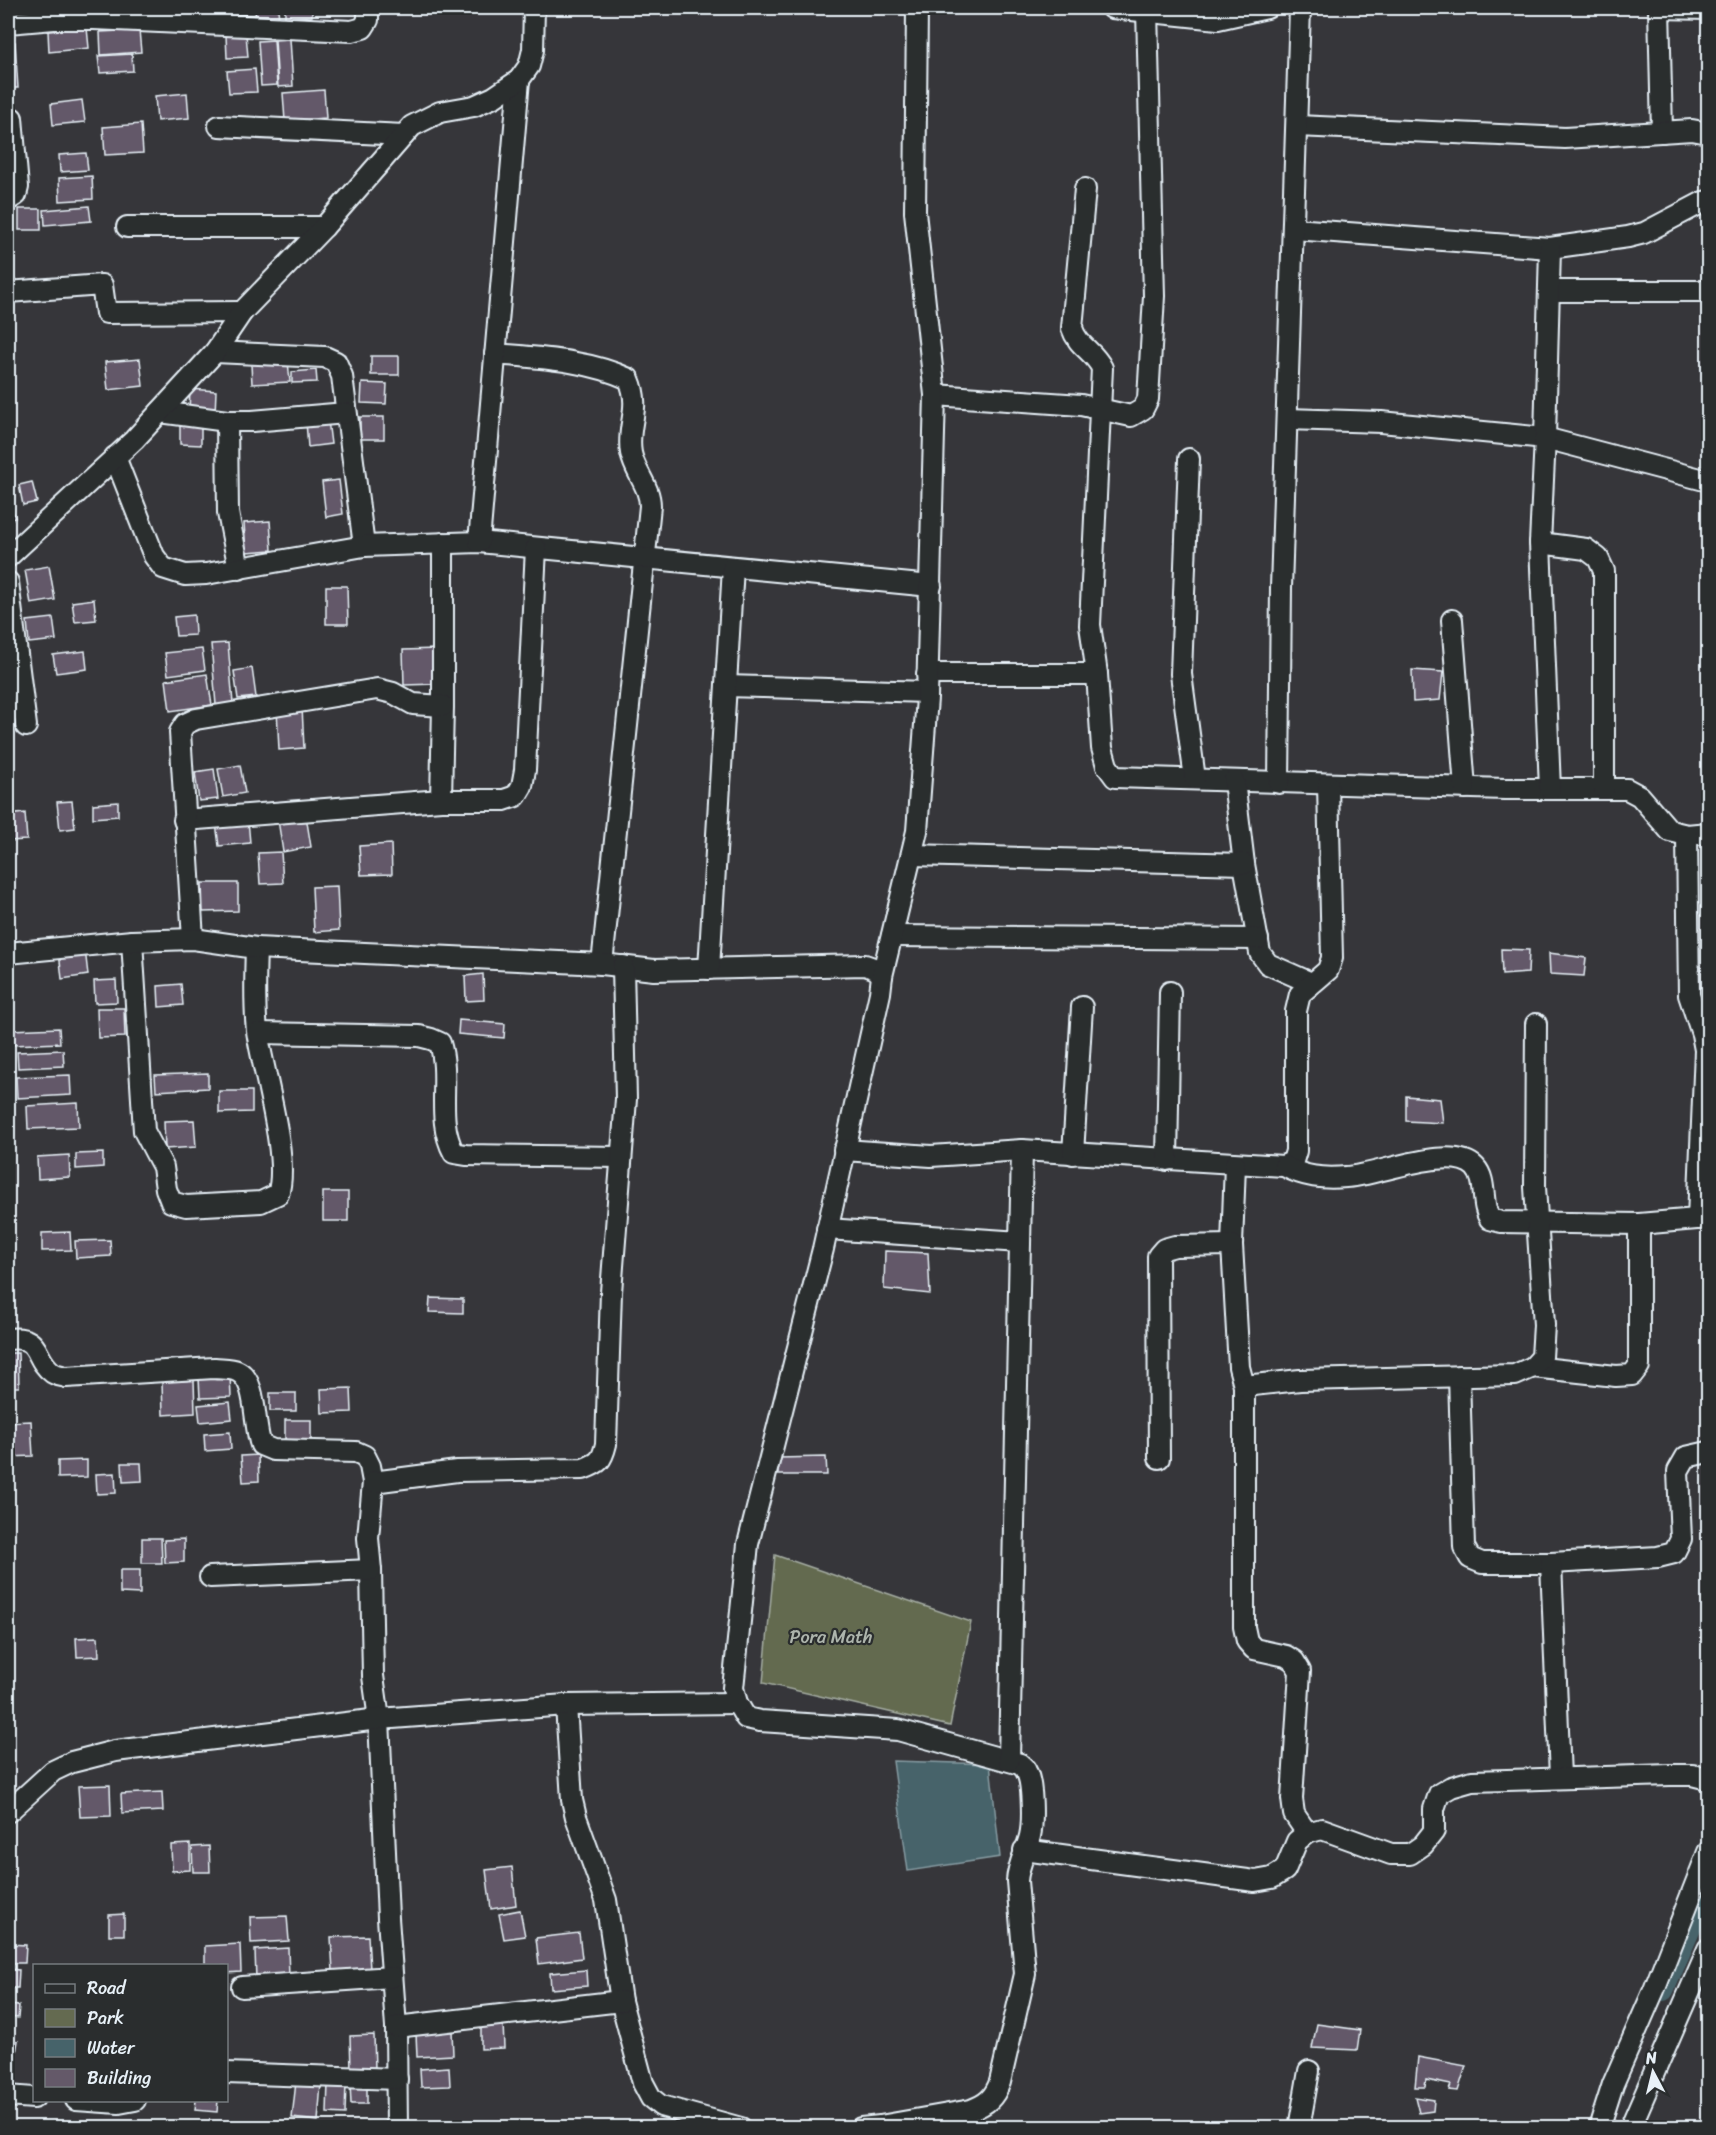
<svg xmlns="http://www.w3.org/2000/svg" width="1716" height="2135" font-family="Sriracha,sans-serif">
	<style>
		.green { fill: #646a50; stroke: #a6aea4; stroke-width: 1.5 }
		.water { fill: #46636a; stroke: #879ca3; stroke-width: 1.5 }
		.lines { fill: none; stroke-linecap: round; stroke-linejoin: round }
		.canal { stroke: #46636a; stroke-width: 22 }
		.building { fill: #645969; stroke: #e8f1f8; stroke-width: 1.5 }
		.street-casing { stroke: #e8f1f8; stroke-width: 24 }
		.street { stroke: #2a2d2e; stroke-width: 20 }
		.labels { text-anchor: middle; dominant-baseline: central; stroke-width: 4.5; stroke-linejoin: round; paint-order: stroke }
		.park-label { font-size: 18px; fill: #adb4ac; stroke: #2a2d2e }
	</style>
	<rect width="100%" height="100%" fill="#36363a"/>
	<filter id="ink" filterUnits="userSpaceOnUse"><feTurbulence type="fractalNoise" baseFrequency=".0167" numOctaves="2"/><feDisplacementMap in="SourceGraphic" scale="12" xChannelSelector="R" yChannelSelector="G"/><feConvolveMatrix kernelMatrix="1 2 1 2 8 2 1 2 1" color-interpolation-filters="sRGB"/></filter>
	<g filter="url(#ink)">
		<path class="green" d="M 775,1555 L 971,1622 L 950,1726 L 763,1683 Z"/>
		<path class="water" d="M 893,1761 L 990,1764 L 1000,1857 L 908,1871 Z"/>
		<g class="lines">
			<path class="canal" d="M 1663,1990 L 1708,1887"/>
		</g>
		<g class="building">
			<path d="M 255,8 L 278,8 L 279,21 L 256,22 Z"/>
			<path d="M 285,8 L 312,8 L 312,16 L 285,17 Z"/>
			<path d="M 87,28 L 89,48 L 49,52 L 48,31 Z"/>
			<path d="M 139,30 L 141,52 L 101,55 L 100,32 Z"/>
			<path d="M 246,34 L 248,57 L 227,58 L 226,35 Z"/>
			<path d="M 290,39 L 293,86 L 278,87 L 275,40 Z"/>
			<path d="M 274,40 L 277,85 L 261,86 L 258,41 Z"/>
			<path d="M 8,42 L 15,42 L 18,88 L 8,88 Z"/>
			<path d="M 132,54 L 133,71 L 100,73 L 98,56 Z"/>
			<path d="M 255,69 L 257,92 L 229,93 L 227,71 Z"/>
			<path d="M 324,90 L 326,118 L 285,121 L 283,93 Z"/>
			<path d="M 187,93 L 189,118 L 157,121 L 155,96 Z"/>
			<path d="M 82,100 L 85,122 L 53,125 L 51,104 Z"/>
			<path d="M 141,124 L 143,153 L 105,155 L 103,127 Z"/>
			<path d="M 86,153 L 88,170 L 60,172 L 59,155 Z"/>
			<path d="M 92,176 L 93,199 L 60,201 L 59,178 Z"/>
			<path d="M 89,206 L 91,221 L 45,225 L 44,210 Z"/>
			<rect x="19" y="209" width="22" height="21"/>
			<rect x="371" y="356" width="28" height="19"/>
			<path d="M 140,359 L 143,386 L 108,390 L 105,362 Z"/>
			<path d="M 288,361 L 290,382 L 252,384 L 251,364 Z"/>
			<path d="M 316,370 L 317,382 L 292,383 L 292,372 Z"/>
			<path d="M 362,383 L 387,384 L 386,404 L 361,403 Z"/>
			<path d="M 190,389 L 216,391 L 215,414 L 189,412 Z"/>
			<rect x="360" y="417" width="24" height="22"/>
			<path d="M 328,420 L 331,444 L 308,447 L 306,422 Z"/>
			<path d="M 180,423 L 201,424 L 201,445 L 180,444 Z"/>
			<path d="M 339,480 L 343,514 L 326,517 L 322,482 Z"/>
			<path d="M 32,482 L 37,502 L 23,505 L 19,485 Z"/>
			<path d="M 8,499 L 10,499 L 15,518 L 8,520 Z"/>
			<path d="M 270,521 L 272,550 L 246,552 L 244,523 Z"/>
			<path d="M 49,566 L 55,600 L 31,604 L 25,570 Z"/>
			<path d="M 326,586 L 347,586 L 348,624 L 326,624 Z"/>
			<path d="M 94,599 L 96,620 L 75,622 L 72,602 Z"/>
			<path d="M 194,615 L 195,635 L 176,636 L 174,617 Z"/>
			<path d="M 53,618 L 56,640 L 29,643 L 27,621 Z"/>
			<path d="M 228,643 L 233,704 L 216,705 L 211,644 Z"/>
			<path d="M 202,649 L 205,670 L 168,675 L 165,653 Z"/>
			<path d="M 437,649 L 437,684 L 404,685 L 403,650 Z"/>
			<path d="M 85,651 L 87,669 L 56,673 L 53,655 Z"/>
			<path d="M 252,668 L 256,697 L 238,699 L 234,671 Z"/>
			<path d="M 1412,670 L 1443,672 L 1440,700 L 1413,702 Z"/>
			<path d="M 207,674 L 212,705 L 170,711 L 166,680 Z"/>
			<path d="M 8,698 L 12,698 L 14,719 L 8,720 Z"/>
			<path d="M 302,707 L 304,748 L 279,750 L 277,709 Z"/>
			<path d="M 240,765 L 245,793 L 223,797 L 218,769 Z"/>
			<path d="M 214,769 L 218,799 L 199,801 L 195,772 Z"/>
			<path d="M 72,801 L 75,828 L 60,830 L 57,802 Z"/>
			<path d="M 118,802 L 118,816 L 93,818 L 93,804 Z"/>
			<path d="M 25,813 L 27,840 L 8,841 L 8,815 Z"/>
			<path d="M 306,816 L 311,847 L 283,852 L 278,820 Z"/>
			<path d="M 248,820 L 250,843 L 219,846 L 216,823 Z"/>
			<path d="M 391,844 L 392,874 L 361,875 L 359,846 Z"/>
			<path d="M 281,852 L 283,883 L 260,884 L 258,853 Z"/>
			<path d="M 202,883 L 238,883 L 238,911 L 203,912 Z"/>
			<path d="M 337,886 L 339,930 L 314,932 L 312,887 Z"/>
			<path d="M 85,949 L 88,975 L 62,979 L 59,952 Z"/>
			<path d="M 1501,949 L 1529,950 L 1528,973 L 1502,975 Z"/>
			<path d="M 1549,953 L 1586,958 L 1584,976 L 1550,974 Z"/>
			<path d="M 483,974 L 484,1000 L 466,1001 L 465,976 Z"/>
			<path d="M 116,980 L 117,1002 L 95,1003 L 94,981 Z"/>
			<path d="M 181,984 L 183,1005 L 159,1007 L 158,986 Z"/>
			<path d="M 97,1008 L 124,1008 L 125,1037 L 98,1038 Z"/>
			<path d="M 459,1020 L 505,1024 L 504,1038 L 458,1034 Z"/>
			<path d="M 59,1028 L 60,1043 L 12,1045 L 11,1030 Z"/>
			<path d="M 63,1050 L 64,1066 L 18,1068 L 17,1052 Z"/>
			<path d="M 208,1073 L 208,1088 L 156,1091 L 155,1075 Z"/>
			<path d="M 70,1075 L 71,1095 L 17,1098 L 16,1077 Z"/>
			<path d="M 219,1091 L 252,1091 L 252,1112 L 219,1113 Z"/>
			<path d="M 1406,1096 L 1440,1099 L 1443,1123 L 1406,1121 Z"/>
			<path d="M 78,1103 L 79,1127 L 28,1129 L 27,1106 Z"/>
			<path d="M 194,1120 L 196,1147 L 165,1149 L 164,1121 Z"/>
			<path d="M 103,1153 L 103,1167 L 76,1169 L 76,1154 Z"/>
			<path d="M 69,1155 L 70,1177 L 38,1179 L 37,1157 Z"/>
			<rect x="323" y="1192" width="25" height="29"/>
			<path d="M 70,1232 L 71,1250 L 42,1251 L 42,1233 Z"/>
			<path d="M 110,1240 L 111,1256 L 76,1258 L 75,1241 Z"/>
			<path d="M 885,1251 L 928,1253 L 930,1294 L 884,1289 Z"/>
			<path d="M 430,1298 L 463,1299 L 463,1313 L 429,1312 Z"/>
			<path d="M 8,1353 L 18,1353 L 19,1387 L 8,1387 Z"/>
			<path d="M 230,1376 L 231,1397 L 200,1398 L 199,1378 Z"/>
			<path d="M 194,1380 L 195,1413 L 163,1415 L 162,1382 Z"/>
			<path d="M 351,1388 L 352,1412 L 322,1413 L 321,1389 Z"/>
			<rect x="270" y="1393" width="26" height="18"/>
			<path d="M 230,1402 L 232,1419 L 200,1422 L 198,1405 Z"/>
			<rect x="285" y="1420" width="26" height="23"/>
			<path d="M 31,1421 L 33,1456 L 8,1457 L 8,1422 Z"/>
			<path d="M 230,1432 L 231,1449 L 205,1451 L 204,1434 Z"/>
			<path d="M 258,1455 L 259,1481 L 243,1482 L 241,1456 Z"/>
			<path d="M 826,1457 L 827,1475 L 778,1475 L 777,1458 Z"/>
			<path d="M 87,1460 L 87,1477 L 58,1478 L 58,1461 Z"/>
			<path d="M 122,1463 L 141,1463 L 142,1481 L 123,1482 Z"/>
			<path d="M 115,1473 L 116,1493 L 97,1494 L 96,1474 Z"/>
			<path d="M 142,1538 L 161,1538 L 162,1563 L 142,1563 Z"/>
			<path d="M 184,1539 L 184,1562 L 165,1563 L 164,1540 Z"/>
			<path d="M 120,1570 L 140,1570 L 140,1594 L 120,1593 Z"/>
			<path d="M 8,1613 L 10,1643 L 8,1643 Z"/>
			<path d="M 98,1637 L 99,1656 L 77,1657 L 76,1638 Z"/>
			<path d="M 110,1785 L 111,1816 L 80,1817 L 78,1786 Z"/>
			<path d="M 162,1792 L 163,1811 L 122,1813 L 121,1794 Z"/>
			<path d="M 190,1844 L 190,1870 L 172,1871 L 171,1845 Z"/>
			<path d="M 209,1846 L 210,1872 L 193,1872 L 192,1847 Z"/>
			<path d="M 512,1867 L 516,1905 L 491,1909 L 486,1870 Z"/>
			<path d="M 520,1910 L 525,1936 L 504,1939 L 499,1914 Z"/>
			<path d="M 124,1914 L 124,1935 L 109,1935 L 109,1915 Z"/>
			<path d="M 287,1916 L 289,1941 L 251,1943 L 250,1917 Z"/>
			<path d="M 579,1933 L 582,1958 L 539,1964 L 536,1938 Z"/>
			<path d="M 368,1936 L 370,1970 L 333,1971 L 331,1937 Z"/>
			<path d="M 8,1944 L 26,1945 L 25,1963 L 8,1963 Z"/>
			<path d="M 240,1944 L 241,1972 L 226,1973 L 226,1966 L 205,1966 L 205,1946 Z"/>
			<path d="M 288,1948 L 289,1977 L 256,1979 L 255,1950 Z"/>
			<path d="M 8,1969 L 19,1970 L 18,1988 L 8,1988 Z"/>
			<path d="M 586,1970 L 587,1986 L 551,1989 L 550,1973 Z"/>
			<path d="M 8,2005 L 19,2006 L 18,2018 L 8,2017 Z"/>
			<path d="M 503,2022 L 504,2048 L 481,2049 L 481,2023 Z"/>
			<path d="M 1317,2024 L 1360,2030 L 1357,2050 L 1312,2048 Z"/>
			<path d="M 452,2031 L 453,2055 L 417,2057 L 416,2033 Z"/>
			<path d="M 374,2035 L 375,2069 L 351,2070 L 350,2036 Z"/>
			<path d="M 8,2040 L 18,2041 L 15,2059 L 8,2058 Z"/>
			<path d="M 1418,2057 L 1466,2066 L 1458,2091 L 1449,2090 L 1451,2085 L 1426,2080 L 1425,2087 L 1415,2087 Z"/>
			<path d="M 449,2067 L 450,2086 L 421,2087 L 420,2069 Z"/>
			<path d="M 296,2082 L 321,2084 L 318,2121 L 292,2118 Z"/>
			<path d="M 328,2082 L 346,2083 L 345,2114 L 327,2113 Z"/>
			<path d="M 350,2083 L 367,2083 L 367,2104 L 351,2104 Z"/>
			<path d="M 1415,2097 L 1434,2100 L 1433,2111 L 1419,2113 Z"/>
			<path d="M 196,2100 L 218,2100 L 217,2112 L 195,2110 Z"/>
		</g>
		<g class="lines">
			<g class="street-casing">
				<g id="street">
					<path d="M 1112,8 L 1218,19 L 1267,8"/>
					<path d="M 1659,8 L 1662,132"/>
					<path d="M 1659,8 L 1708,9"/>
					<path d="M 8,23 L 54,19 L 94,19 L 352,31 L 363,28 L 368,20 L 368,8"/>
					<path d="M 219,126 L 404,135"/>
					<path d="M 1297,126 L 1565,138 L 1692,130 L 1708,133"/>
					<path d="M 1085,189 L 1072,328 C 1078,347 1093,350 1102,368 L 1090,625 L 1097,674 L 1102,748 L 1107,766 L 1115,777 L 1505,789 L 1627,789 L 1640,796 L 1670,831 L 1687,835 L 1708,833"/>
					<path d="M 8,200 L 16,195 L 18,187 L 12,118"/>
					<path d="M 127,227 L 324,227"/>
					<path d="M 1294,229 L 1550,248 L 1628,237 L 1644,233 L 1703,202 L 1708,201"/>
					<path d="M 1549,291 L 1708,291"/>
					<path d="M 8,292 L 102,285 L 106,313 L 242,312"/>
					<path d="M 215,352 L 325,357 L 336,362 L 342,376 L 364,546"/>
					<path d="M 495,354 C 540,358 588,360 629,379 C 642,409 626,426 631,453 C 635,473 650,486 650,506 L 602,964"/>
					<path d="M 935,395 L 1081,405 L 1131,416 L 1143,409 L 1148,399 L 1154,296 L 1147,10"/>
					<path d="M 160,412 L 227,421 L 252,421 L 346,413"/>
					<path d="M 1287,419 L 1381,422 L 1545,438 L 1708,481"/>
					<path d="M 227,421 L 228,513 L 239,569"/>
					<path d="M 115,457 L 154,556 L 163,568 L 185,575 L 206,574 L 364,546 L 479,542 L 931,586"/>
					<path d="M 1189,459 L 1181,674 L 1195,779"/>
					<path d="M 479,542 L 519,80"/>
					<path d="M 1540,543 L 1586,549 L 1598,558 L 1604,571 L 1604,789"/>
					<path d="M 8,557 L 134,440 L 215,352 L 242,312 L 324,227 L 412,126 L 440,112 L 474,106 L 494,97 L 519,80 L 529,66 L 533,50 L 534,8"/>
					<path d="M 8,582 L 26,726"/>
					<path d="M 1452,620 L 1465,788"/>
					<path d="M 927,674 L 1097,674"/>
					<path d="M 726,686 L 927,692"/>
					<path d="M 1234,781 L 1244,864 L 1260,953 L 1268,964 L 1311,983"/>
					<path d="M 1279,783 L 1281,588 L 1300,8"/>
					<path d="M 1550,789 L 1540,543 L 1545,438 L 1550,248"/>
					<path d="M 441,800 L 443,706 L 443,543"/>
					<path d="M 184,820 L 441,800 L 504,800 L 516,796 L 522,786 L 525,770 L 536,548"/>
					<path d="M 1687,835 L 1689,995 L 1702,1034 L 1705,1050 L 1698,1219"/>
					<path d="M 912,855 L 1244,864"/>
					<path d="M 892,936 L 1258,939"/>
					<path d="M 193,939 L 180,732 L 185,724 L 196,719 L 377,689 L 393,693 L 413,704 L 443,706"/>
					<path d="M 132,941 L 144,1131 L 163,1167 L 166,1189 L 171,1202 L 186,1206 L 261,1202 L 278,1194 C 290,1159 263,1072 257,1031 C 254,1003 255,976 256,948"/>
					<path d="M 8,953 L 132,941 L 193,939 L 256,948 L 602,964 L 654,970 L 865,965 L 876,969 L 882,976 L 880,993 L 823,1249 L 748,1544 L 733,1688 L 737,1703 L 746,1718 L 760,1721 L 898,1730 L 1020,1764 C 1022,1766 1025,1768 1026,1771 C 1033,1782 1033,1823 1030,1836 C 1026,1852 1018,1864 1017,1881 L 1025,1974 L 1000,2082 C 994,2098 987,2104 971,2110 L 880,2126 L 861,2128"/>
					<path d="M 709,969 L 733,567"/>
					<path d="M 882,976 L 917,831 L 927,698 L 935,395 L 915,212 L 917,8"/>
					<path d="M 258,1033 L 419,1036 L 431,1039 L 440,1043 C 451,1079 435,1118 454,1153 L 466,1155 L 621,1157"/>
					<path d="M 844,1150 L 931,1156 L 1022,1150 L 1284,1166 L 1293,1161 L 1296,1151 L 1296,1011 L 1300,994 L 1328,970 L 1332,958 L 1328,784"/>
					<path d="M 1073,1154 L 1082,1007"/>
					<path d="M 1167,1160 L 1170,992"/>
					<path d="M 1235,1164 L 1232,1245 L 1239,1367 L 1244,1386 L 1244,1627 L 1247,1641 L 1254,1649 L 1286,1656 L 1294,1661 L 1300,1671 L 1292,1799 L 1294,1814 L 1307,1833"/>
					<path d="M 1284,1166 C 1304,1177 1323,1179 1346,1177 C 1377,1176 1451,1143 1475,1167 C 1488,1181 1480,1204 1490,1219 L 1501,1222 L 1639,1224 L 1708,1218"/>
					<path d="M 827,1229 L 1020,1242"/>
					<path d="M 8,1339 C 43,1335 32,1358 53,1373 C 56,1375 62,1376 66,1377 L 214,1368 C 221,1369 231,1368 237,1371 C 258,1380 253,1425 261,1445 L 273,1450 L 356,1452 L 365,1456 L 370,1466 L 373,1482 L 368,1538 L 371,1570 L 373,1676 L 379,1719 L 388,1918 L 396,2027 L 397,2128"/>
					<path d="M 1533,1367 L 1616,1376 L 1632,1375 L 1639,1366 L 1639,1224"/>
					<path d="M 1459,1376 L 1464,1547 L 1470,1558 L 1482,1563 L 1551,1563 L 1658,1557 L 1674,1553 L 1681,1539 L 1678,1471 L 1686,1457 L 1708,1452"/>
					<path d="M 1244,1386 L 1300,1380 L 1515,1375 L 1533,1367 L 1542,1357 L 1544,1325 L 1535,1187 L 1536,1024"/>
					<path d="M 1159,1458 L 1158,1256 L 1164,1249 L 1175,1246 L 1232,1245"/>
					<path d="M 373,1482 L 457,1471 L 583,1469 C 599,1463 602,1461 606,1444 L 611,1292 L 626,1099 L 623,966"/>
					<path d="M 1551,1563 L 1560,1777"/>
					<path d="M 210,1577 L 371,1570"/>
					<path d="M 566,1705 L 572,1800 L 576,1817 L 606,1900 L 621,2001 L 643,2083 L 651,2098 L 661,2106 L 741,2128"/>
					<path d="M 1009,1760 L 1022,1150"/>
					<path d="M 8,1812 L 53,1771 L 72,1762 L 115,1751 L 379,1719 L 566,1705 L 737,1703"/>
					<path d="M 1024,1850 L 1255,1881 L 1272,1878 L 1285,1870 L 1297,1841 L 1307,1833 L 1322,1829 L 1391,1854 L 1410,1854 L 1423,1845 L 1434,1831 L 1434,1809 L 1439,1794 L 1451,1787 L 1472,1781 L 1670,1775 L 1692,1775 L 1708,1779"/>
					<path d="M 242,1987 L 392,1977"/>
					<path d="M 396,2027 L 621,2001"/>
					<path d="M 226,2073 L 397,2079"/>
					<path d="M 8,2096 L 34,2098"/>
					<path d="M 76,2100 L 119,2103 L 135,2100"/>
					<path d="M 1299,2128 L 1309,2071"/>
					<path d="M 1599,2128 L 1613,2084 L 1654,1990 L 1708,1852"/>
					<path d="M 1630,2128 L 1708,1949"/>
				</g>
			</g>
			<use href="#street" class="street"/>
		</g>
	</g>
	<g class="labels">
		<g class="park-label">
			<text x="831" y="1637">Pora Math</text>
		</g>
	</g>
	<rect width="1716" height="2135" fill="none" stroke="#2a2d2e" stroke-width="30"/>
	<rect x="15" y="15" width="1686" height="2105" fill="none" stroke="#e8f1f8" stroke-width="2" filter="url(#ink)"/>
	<rect x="33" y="1964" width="195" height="138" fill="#2a2d2e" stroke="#767b7f" stroke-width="1.5"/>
	<rect x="45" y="1984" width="30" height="9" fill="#2a2d2e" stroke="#767b7f" stroke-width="1.5"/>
	<text x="87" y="1994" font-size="18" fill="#e8f1f8">Road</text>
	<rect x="45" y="2009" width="30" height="18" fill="#646a50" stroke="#767b7f" stroke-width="1.5"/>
	<text x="87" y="2024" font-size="18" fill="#e8f1f8">Park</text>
	<rect x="45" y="2039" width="30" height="18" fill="#46636a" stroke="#767b7f" stroke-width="1.5"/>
	<text x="87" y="2054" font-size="18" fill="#e8f1f8">Water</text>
	<rect x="45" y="2069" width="30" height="18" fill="#645969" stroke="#767b7f" stroke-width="1.5"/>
	<text x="87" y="2084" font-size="18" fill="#e8f1f8">Building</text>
	<g transform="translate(1653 2072) rotate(353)" stroke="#2a2d2e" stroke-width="4.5" paint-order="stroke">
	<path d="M0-4.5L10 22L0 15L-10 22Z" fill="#e8f1f8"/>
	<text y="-9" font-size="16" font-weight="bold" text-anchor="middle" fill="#e8f1f8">N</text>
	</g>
</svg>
